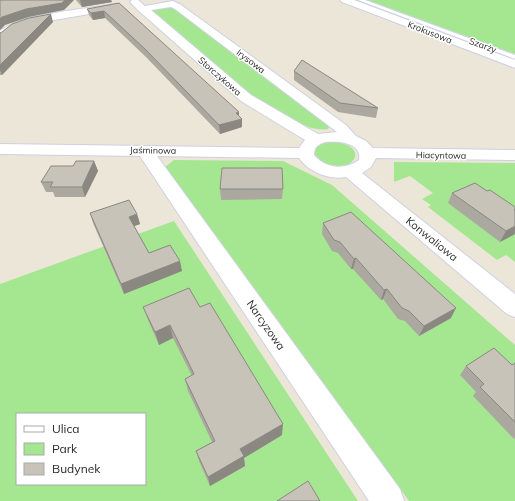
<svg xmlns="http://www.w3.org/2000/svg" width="515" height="501" font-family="Mulish,sans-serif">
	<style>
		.green { fill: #a5e791; fill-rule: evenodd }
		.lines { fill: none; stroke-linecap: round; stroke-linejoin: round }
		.service-casing { stroke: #ced0e3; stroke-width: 2 }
		.minor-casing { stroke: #ced0e3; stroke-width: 2 }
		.service { fill: #fff; fill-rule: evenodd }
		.minor { fill: #fff; fill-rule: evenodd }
		.wall { fill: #aba89f }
		.shaded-wall { fill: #8b8882 }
		.building { fill: #c7c3b9; stroke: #8b8882 }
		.labels { text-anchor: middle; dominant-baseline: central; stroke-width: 3; stroke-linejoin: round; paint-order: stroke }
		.far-street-label { font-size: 9px; fill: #292929; stroke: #fff }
		.street-label { font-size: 11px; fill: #292929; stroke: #fff }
	</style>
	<rect width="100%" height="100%" fill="#ece6d9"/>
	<g class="green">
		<path d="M 367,0 L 515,0 L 515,54 Z"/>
		<path d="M 173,6 L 330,125 L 328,129 C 288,138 182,37 150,9 Z"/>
		<path d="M 328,142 C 369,141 360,174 327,164 C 323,162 317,160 315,155 C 311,147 322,143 328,142 Z"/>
		<path d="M 174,160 L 283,161 L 332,185 L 515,345 L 515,501 L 409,501 L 165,167 Z"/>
		<path d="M 394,162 L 515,163 L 515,262 L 506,255 L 497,260 L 428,207 L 431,205 L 422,199 L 433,193 L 410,176 L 394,182 Z"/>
		<path d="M 174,221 L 358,501 L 0,501 L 0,284 ZM 17,414 L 145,414 L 145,484 L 17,484 Z"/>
	</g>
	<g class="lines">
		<g class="service-casing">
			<path id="service" d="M 358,0 L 365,0 L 515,55 L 515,59 Z"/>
		</g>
		<g class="minor-casing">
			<g id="minor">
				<path d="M 132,0 L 138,0 L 145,6 L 173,1 L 181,5 L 346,125 L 356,136 L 366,141 L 373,148 L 515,150 L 515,160 L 376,158 L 371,167 L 362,173 L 515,294 L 515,317 L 507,314 L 346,177 C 328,180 309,172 299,158 L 157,156 L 400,489 L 404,501 L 369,501 L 140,156 L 0,154 L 0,144 L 299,148 L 305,140 L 241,101 L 139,11 L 130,2 ZM 171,7 L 175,9 L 337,132 L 318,134 L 251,95 L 151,10 ZM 326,142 C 338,141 362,142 359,160 C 345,170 326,169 314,155 C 314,147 318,144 326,142 Z"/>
				<path d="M 340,0 L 354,0 L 515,60 L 515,68 L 342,2 Z"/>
				<path d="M 115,4 L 120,7 L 118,9 L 31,24 L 14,30 L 4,39 L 0,40 L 0,31 C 20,14 87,9 115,4 Z"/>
			</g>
		</g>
		<use href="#service" class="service"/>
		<use href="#minor" class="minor"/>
	</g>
	<g class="wall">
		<path d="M 76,0 L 111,0 L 112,2 L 82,7 Z"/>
		<path d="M 119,3 L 239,116 L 242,127 L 220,134 L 146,57 L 105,18 L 93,20 L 89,15 L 87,9 Z"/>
		<path d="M 53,22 L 2,75 L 0,75 L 0,33 Z"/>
		<path d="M 294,71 L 378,108 L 376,118 L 338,112 L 294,80 Z"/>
		<path d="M 94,161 L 98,171 L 85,197 L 55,197 L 53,192 L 46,192 L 41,182 L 73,166 Z"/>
		<path d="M 220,189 L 283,189 L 282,199 L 221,200 Z"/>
		<path d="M 487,191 L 515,234 L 500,242 L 448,203 L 452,193 Z"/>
		<path d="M 90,213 L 137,214 L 140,224 L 134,226 L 149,253 L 182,271 L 124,294 L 93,223 Z"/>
		<path d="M 323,223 L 451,318 L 419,336 L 405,321 L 398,319 L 383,299 L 381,300 L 353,269 L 351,269 L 338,253 L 332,251 L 322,234 Z"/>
		<path d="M 143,307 L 200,307 L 282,435 L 244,458 L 245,466 L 210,486 L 199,461 L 196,451 L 212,442 L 188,391 L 185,379 L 192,376 L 173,338 L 159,345 L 148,320 Z"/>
		<path d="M 515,363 L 515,438 L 514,439 L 473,396 L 476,392 L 460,375 L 466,366 L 512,365 Z"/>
	</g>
	<g class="shaded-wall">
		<path d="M 65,0 L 74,0 L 64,10 L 29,17 L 5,25 L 0,30 L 0,19 L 2,17 L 26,9 Z"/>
		<path d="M 80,0 L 111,0 L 112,2 L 82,7 Z"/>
		<path d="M 104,11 L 105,18 L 93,20 L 91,13 Z"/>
		<path d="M 51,14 L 53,22 L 2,75 L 0,70 L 0,65 Z"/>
		<path d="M 239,112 L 239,119 L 242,119 L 242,127 L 220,134 L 219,125 L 236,113 Z"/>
		<path d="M 94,161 L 98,171 L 85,197 L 82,187 Z"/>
		<path d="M 137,214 L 140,224 L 132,227 L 129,217 Z"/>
		<path d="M 515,226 L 515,234 L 500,242 L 506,231 Z"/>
		<path d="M 356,258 L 353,269 L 351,269 L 354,259 Z"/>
		<path d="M 180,261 L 182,271 L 124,294 L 121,284 Z"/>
		<path d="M 387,289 L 383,299 L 381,300 L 384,290 Z"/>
		<path d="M 456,308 L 451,318 L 419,336 L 424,326 Z"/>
		<path d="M 170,325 L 173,338 L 159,345 L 155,332 Z"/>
		<path d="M 283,424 L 282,435 L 244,458 L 245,466 L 210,486 L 208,477 L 240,449 Z"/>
	</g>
	<g class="building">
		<path d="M 2,0 L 65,0 L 62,3 L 26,9 L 2,17 L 0,19 L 0,1 Z"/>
		<path d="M 119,3 L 239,112 L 236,113 L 242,119 L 219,125 L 145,49 L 104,11 L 91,13 L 87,9 Z"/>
		<path d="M 51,14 L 0,65 L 0,33 L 2,32 L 12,24 L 29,18 Z"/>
		<path d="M 302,60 L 378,108 L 340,103 L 294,71 Z"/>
		<path d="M 76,161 L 94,161 L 82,187 L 50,187 L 53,182 L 41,182 L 51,166 L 73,166 Z"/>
		<path d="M 222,168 L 282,168 L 283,189 L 220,189 Z"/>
		<path d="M 475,183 L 487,191 L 490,190 L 515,207 L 515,210 L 514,210 L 515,210 L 515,226 L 506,231 L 452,193 Z"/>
		<path d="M 129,200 L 137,214 L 129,217 L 149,253 L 170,245 L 180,261 L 121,284 L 90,213 Z"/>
		<path d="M 351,212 L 456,308 L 424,326 L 409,311 L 402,308 L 387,289 L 384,290 L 356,258 L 354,259 L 340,242 L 334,240 L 323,223 Z"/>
		<path d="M 189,288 L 200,307 L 210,303 L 283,424 L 240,449 L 244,456 L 208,477 L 196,451 L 215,441 L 185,379 L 194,374 L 170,325 L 155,332 L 143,307 Z"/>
		<path d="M 494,348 L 512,365 L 515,363 L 515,422 L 480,387 L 484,384 L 466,366 Z"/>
		<path d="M 308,481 L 320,501 L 277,501 Z"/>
	</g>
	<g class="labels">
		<g class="far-street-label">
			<text transform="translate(430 32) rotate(21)">Krokusowa</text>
			<text transform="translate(483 45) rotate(20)">Szarży</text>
			<text transform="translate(251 61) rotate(37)">Irysowa</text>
			<text transform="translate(220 76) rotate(41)">Storczykowa</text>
			<text transform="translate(153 150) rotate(1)">Jaśminowa</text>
			<text transform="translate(441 155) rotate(1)">Hiacyntowa</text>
		</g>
		<g class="street-label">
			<text transform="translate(432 239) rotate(39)">Konwaliowa</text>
			<text transform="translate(266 325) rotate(55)">Narcyzowa</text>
		</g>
	</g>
	<rect x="16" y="413" width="130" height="72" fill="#ffffff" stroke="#a9a9a9"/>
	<rect x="24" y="426" width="20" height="6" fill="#ffffff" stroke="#a9a9a9"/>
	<text x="52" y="433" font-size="12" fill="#292929">Ulica</text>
	<rect x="24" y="443" width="20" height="12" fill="#a5e791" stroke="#a9a9a9"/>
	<text x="52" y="453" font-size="12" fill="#292929">Park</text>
	<rect x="24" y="463" width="20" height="12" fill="#c7c3b9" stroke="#a9a9a9"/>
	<text x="52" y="473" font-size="12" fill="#292929">Budynek</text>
</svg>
